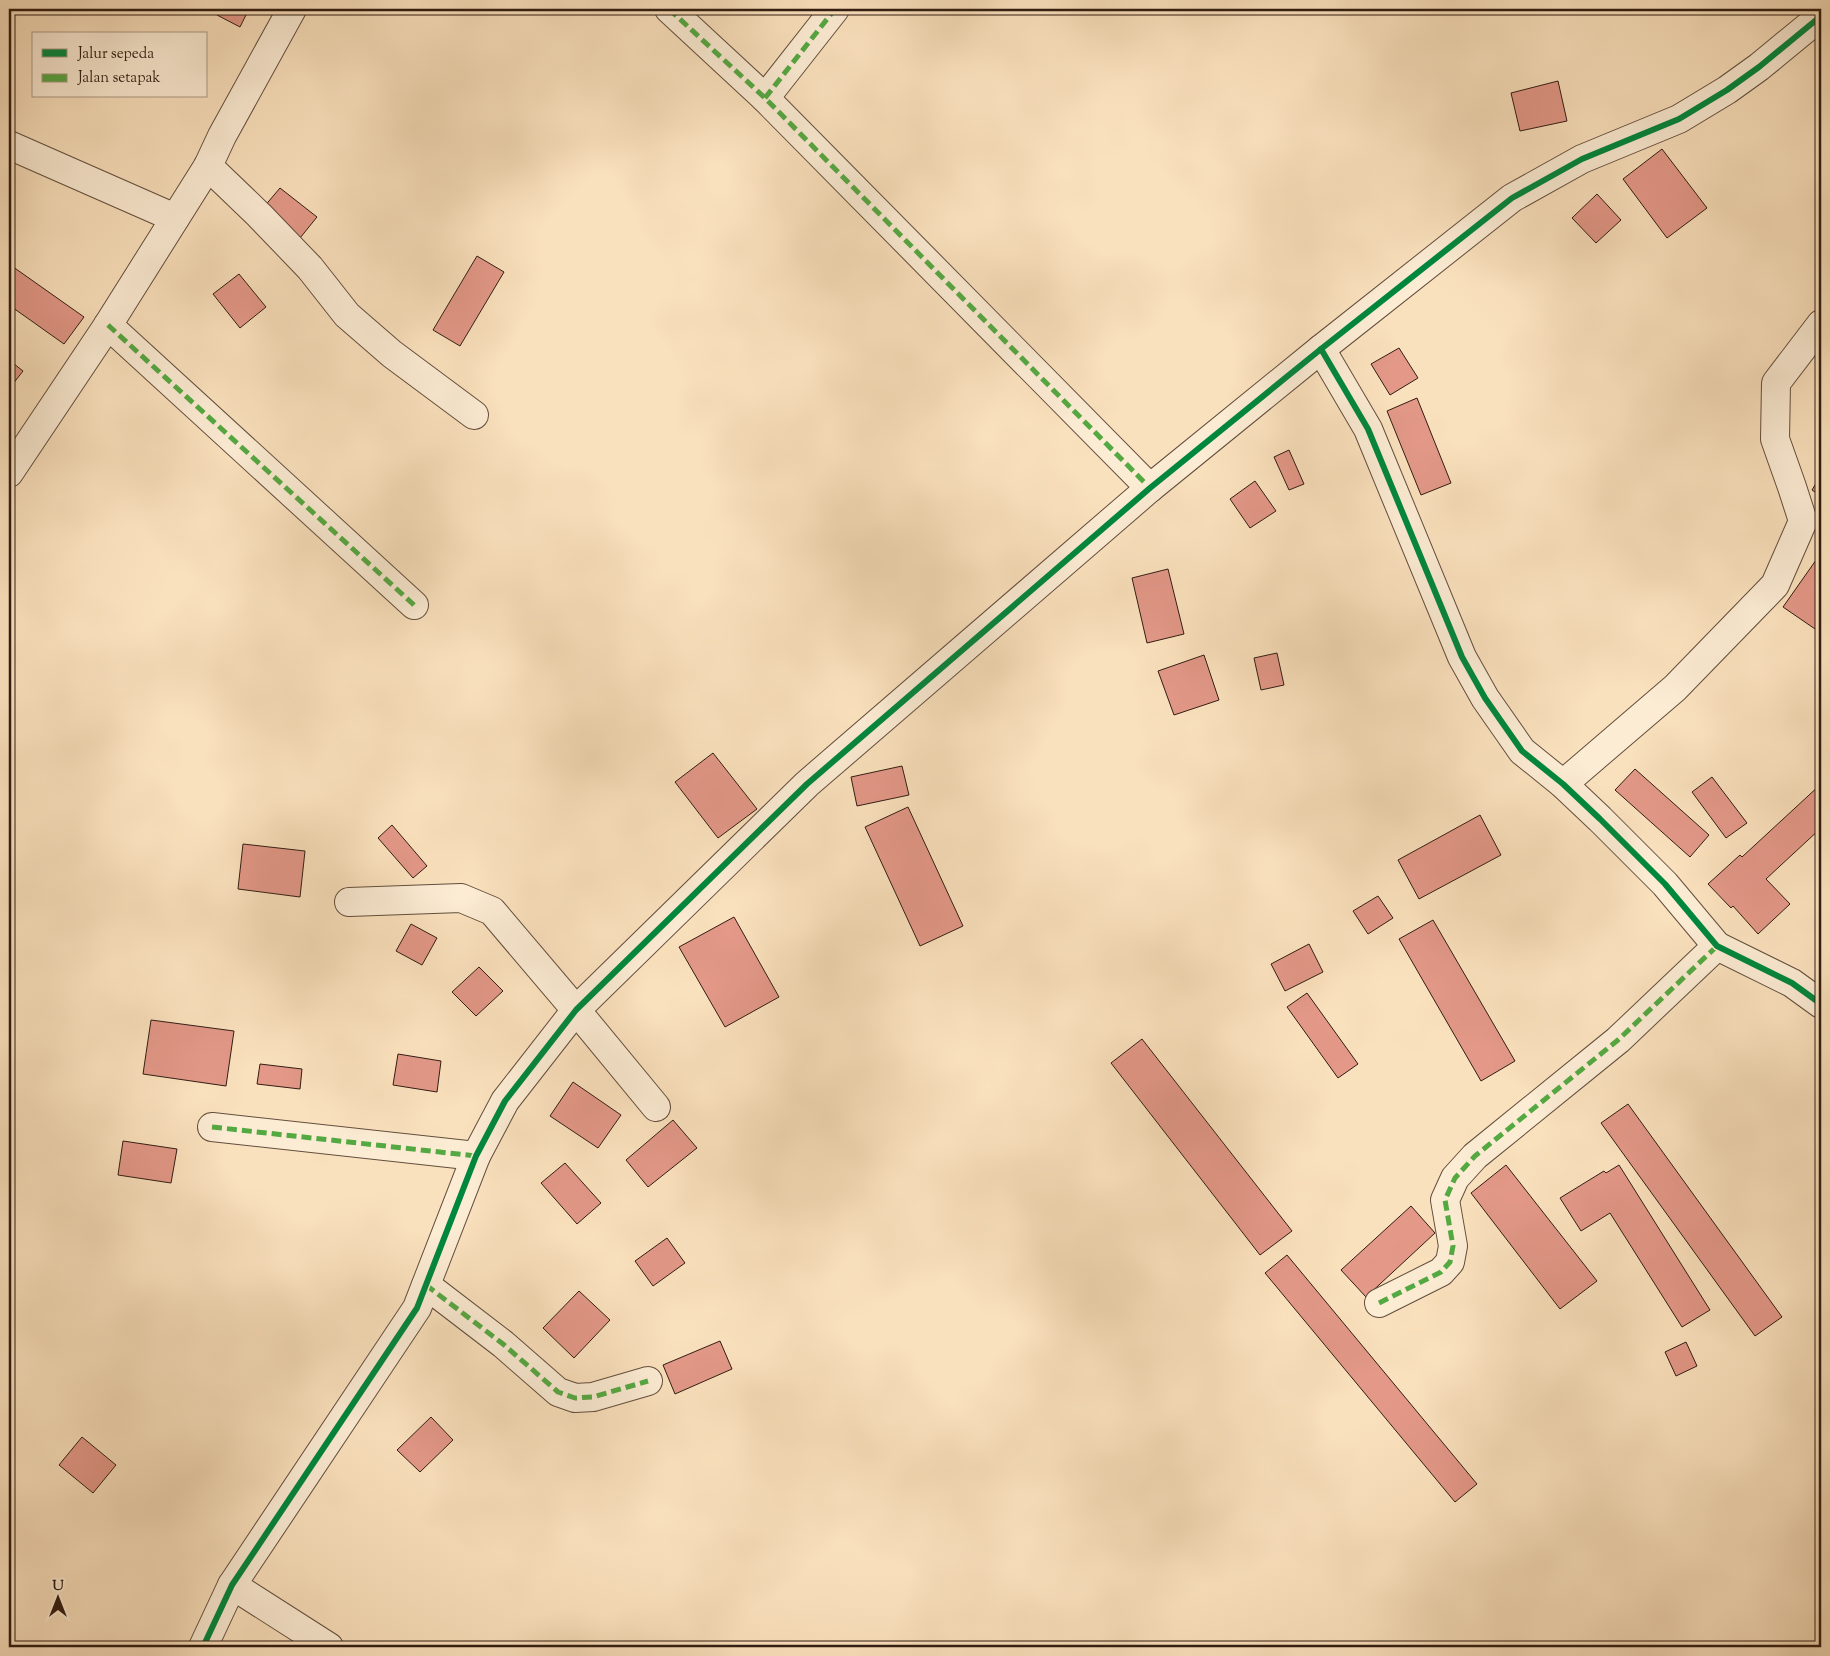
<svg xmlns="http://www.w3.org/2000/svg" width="1830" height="1656" font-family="'Sorts Mill Goudy',serif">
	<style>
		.building { fill: #e39888; stroke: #311d12 }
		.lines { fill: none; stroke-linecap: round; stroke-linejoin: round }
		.minor-casing { stroke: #634e3d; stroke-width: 30 }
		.minor { stroke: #fcecd4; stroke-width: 28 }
		.quiet { stroke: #54a942; stroke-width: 5; stroke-dasharray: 10 5; stroke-linecap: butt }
		.cycleway-casing { stroke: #fcecd4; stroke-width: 9 }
		.cycleway { stroke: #00873e; stroke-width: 6 }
	</style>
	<rect width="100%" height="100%" fill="#fae1bd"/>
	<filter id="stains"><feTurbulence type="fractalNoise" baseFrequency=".004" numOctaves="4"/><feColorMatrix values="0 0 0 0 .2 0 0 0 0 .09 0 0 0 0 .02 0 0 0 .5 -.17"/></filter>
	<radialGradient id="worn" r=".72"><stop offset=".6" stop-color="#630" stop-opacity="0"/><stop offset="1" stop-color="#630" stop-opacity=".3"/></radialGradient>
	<g class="building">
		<path d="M 220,9 L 249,9 L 240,27 L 217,15 Z"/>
		<path d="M 1558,81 L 1567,121 L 1520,131 L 1511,93 Z"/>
		<path d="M 1662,149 L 1707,208 L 1667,238 L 1623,179 Z"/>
		<path d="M 280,188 L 317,217 L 300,238 L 263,208 Z"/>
		<path d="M 1597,194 L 1621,220 L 1596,243 L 1572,218 Z"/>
		<path d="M 477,256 L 504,272 L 460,346 L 433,330 Z"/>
		<path d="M 9,264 L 84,317 L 64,344 L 9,305 Z"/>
		<path d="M 239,274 L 266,307 L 240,328 L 213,294 Z"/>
		<path d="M 1399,348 L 1418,378 L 1390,395 L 1371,364 Z"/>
		<path d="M 9,360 L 23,371 L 9,389 Z"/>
		<path d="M 1417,398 L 1451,483 L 1421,495 L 1387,411 Z"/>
		<path d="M 1289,450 L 1304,484 L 1289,490 L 1274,457 Z"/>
		<path d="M 1821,475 L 1821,496 L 1812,490 Z"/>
		<path d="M 1255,481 L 1276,511 L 1250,528 L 1230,499 Z"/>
		<path d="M 1821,553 L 1821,626 L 1818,631 L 1783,607 Z"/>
		<path d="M 1168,569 L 1184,634 L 1147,643 L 1132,578 Z"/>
		<path d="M 1277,653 L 1284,685 L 1261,690 L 1254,658 Z"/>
		<path d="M 1204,655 L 1219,700 L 1174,715 L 1158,671 Z"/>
		<path d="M 713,753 L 757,809 L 718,838 L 675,782 Z"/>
		<path d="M 902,766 L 909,795 L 857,806 L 851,777 Z"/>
		<path d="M 1635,769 L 1709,835 L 1690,857 L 1615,790 Z"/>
		<path d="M 1712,777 L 1747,823 L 1726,838 L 1692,792 Z"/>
		<path d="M 1821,784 L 1821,828 L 1766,879 L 1790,904 L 1758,934 L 1733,906 L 1731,908 L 1708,884 L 1740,855 L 1742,857 Z"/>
		<path d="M 908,807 L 963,926 L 920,946 L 865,827 Z"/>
		<path d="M 1480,815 L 1501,855 L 1419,899 L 1398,860 Z"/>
		<path d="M 392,825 L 427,866 L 413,878 L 378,838 Z"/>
		<path d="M 243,844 L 305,851 L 300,897 L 238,889 Z"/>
		<path d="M 1378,896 L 1393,918 L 1368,934 L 1353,911 Z"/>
		<path d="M 734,917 L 779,997 L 725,1027 L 679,947 Z"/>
		<path d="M 1433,920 L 1515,1061 L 1481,1081 L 1399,939 Z"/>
		<path d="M 411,924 L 437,938 L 422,965 L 396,951 Z"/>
		<path d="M 1309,944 L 1323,972 L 1285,991 L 1271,964 Z"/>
		<path d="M 479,967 L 503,991 L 476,1016 L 452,992 Z"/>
		<path d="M 1307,993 L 1358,1064 L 1338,1078 L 1287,1007 Z"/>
		<path d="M 151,1020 L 234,1031 L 226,1086 L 143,1074 Z"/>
		<path d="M 1142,1039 L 1292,1231 L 1260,1255 L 1111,1063 Z"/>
		<path d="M 398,1054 L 441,1061 L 437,1092 L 393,1085 Z"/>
		<path d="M 260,1064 L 302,1069 L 300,1089 L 257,1084 Z"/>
		<path d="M 573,1082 L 621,1115 L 598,1148 L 550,1116 Z"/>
		<path d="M 1628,1104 L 1782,1317 L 1755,1336 L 1601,1123 Z"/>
		<path d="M 673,1120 L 697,1148 L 648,1187 L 626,1160 Z"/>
		<path d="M 123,1141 L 177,1149 L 171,1183 L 118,1175 Z"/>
		<path d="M 565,1163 L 601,1203 L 577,1224 L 541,1183 Z"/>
		<path d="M 1506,1165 L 1597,1281 L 1560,1309 L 1471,1193 Z"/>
		<path d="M 1619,1165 L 1710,1310 L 1682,1327 L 1610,1213 L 1581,1231 L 1560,1198 L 1604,1171 L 1606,1173 Z"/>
		<path d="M 1411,1206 L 1435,1233 L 1366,1297 L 1341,1270 Z"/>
		<path d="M 667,1238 L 685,1263 L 653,1286 L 635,1261 Z"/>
		<path d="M 1287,1255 L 1477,1484 L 1455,1502 L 1265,1273 Z"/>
		<path d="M 579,1291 L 610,1320 L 574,1358 L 543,1328 Z"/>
		<path d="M 720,1341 L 732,1369 L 675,1394 L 663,1365 Z"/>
		<path d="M 1686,1342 L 1697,1366 L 1676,1376 L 1665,1352 Z"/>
		<path d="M 431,1417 L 453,1440 L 420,1472 L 397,1450 Z"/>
		<path d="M 82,1437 L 116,1465 L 93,1493 L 59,1465 Z"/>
	</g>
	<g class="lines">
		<g class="minor-casing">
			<g id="minor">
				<path d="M 669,9 L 765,98 L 1150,488"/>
				<path d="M 765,98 L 835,9"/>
				<path d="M 9,145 L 175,218"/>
				<path d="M 208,166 L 259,215 L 310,268 L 347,315 L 392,354 L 474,415"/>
				<path d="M 108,325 L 414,605"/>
				<path d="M 1321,349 L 1368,429 L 1462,657 L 1485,698 L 1522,751 L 1563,784 L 1600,819 L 1665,884 L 1717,946 L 1792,983 L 1821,1004"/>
				<path d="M 9,473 L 108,325 L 208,166 L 222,136 L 292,9"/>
				<path d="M 1563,784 L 1675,688 L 1775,585 L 1803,521 L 1792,487 L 1775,439 L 1776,383 L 1821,324"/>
				<path d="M 349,902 L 461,898 L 492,911 L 576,1010 L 656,1107"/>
				<path d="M 212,1127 L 476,1156"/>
				<path d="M 426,1285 L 503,1344 L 558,1392 L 575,1398 L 593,1397 L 648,1381"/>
				<path d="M 1379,1303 L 1441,1272 L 1450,1262 L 1453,1246 L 1445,1200 L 1455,1178 L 1475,1156 L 1618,1040 L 1717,946"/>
				<path d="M 232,1585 L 329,1647"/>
				<path d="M 203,1647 L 232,1585 L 417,1308 L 476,1156 L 505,1101 L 576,1010 L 807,784 L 1150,488 L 1321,349 L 1512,198 L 1582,159 L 1679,119 L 1727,90 L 1759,67 L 1821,16"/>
			</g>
		</g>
		<use href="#minor" class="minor"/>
		<g class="quiet">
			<path d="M 669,9 L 765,98 L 1150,488"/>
			<path d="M 765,98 L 835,9"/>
			<path d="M 108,325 L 414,605"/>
			<path d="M 212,1127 L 476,1156"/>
			<path d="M 426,1285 L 503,1344 L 558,1392 L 575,1398 L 593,1397 L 648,1381"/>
			<path d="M 1379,1303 L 1441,1272 L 1450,1262 L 1453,1246 L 1445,1200 L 1455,1178 L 1475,1156 L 1618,1040 L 1717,946 L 1721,948"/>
		</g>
		<g class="cycleway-casing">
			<g id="cycleway">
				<path d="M 1321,349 L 1368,429 L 1462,657 L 1485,698 L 1522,751 L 1563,784 L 1600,819 L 1665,884 L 1717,946 L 1792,983 L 1821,1004"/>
				<path d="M 203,1647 L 232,1585 L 417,1308 L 476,1156 L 505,1101 L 576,1010 L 807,784 L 1150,488 L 1321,349 L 1512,198 L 1582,159 L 1679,119 L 1727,90 L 1759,67 L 1821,16"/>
			</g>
		</g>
		<use href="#cycleway" class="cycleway"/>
	</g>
	<rect width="1830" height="1656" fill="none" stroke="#fae1bd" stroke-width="30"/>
	<rect x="10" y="10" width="1810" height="1636" fill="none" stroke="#311d12" stroke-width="2.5"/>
	<rect x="15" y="15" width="1800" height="1626" fill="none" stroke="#311d12"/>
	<rect x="32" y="32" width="175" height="65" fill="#fcecd4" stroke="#ab9986"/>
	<rect x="42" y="49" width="25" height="8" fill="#00873e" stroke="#ab9986"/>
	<text x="78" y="58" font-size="15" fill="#311d12">Jalur sepeda</text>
	<rect x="42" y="74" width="25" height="8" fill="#54a942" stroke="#ab9986"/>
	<text x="78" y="82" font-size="15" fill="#311d12">Jalan setapak</text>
	<g transform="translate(58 1598)" stroke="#fcecd4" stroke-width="4" paint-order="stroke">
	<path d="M0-4L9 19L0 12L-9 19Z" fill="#311d12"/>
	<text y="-8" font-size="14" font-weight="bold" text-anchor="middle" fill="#311d12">U</text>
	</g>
	<rect width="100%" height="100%" filter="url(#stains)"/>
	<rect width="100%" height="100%" fill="url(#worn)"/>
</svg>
